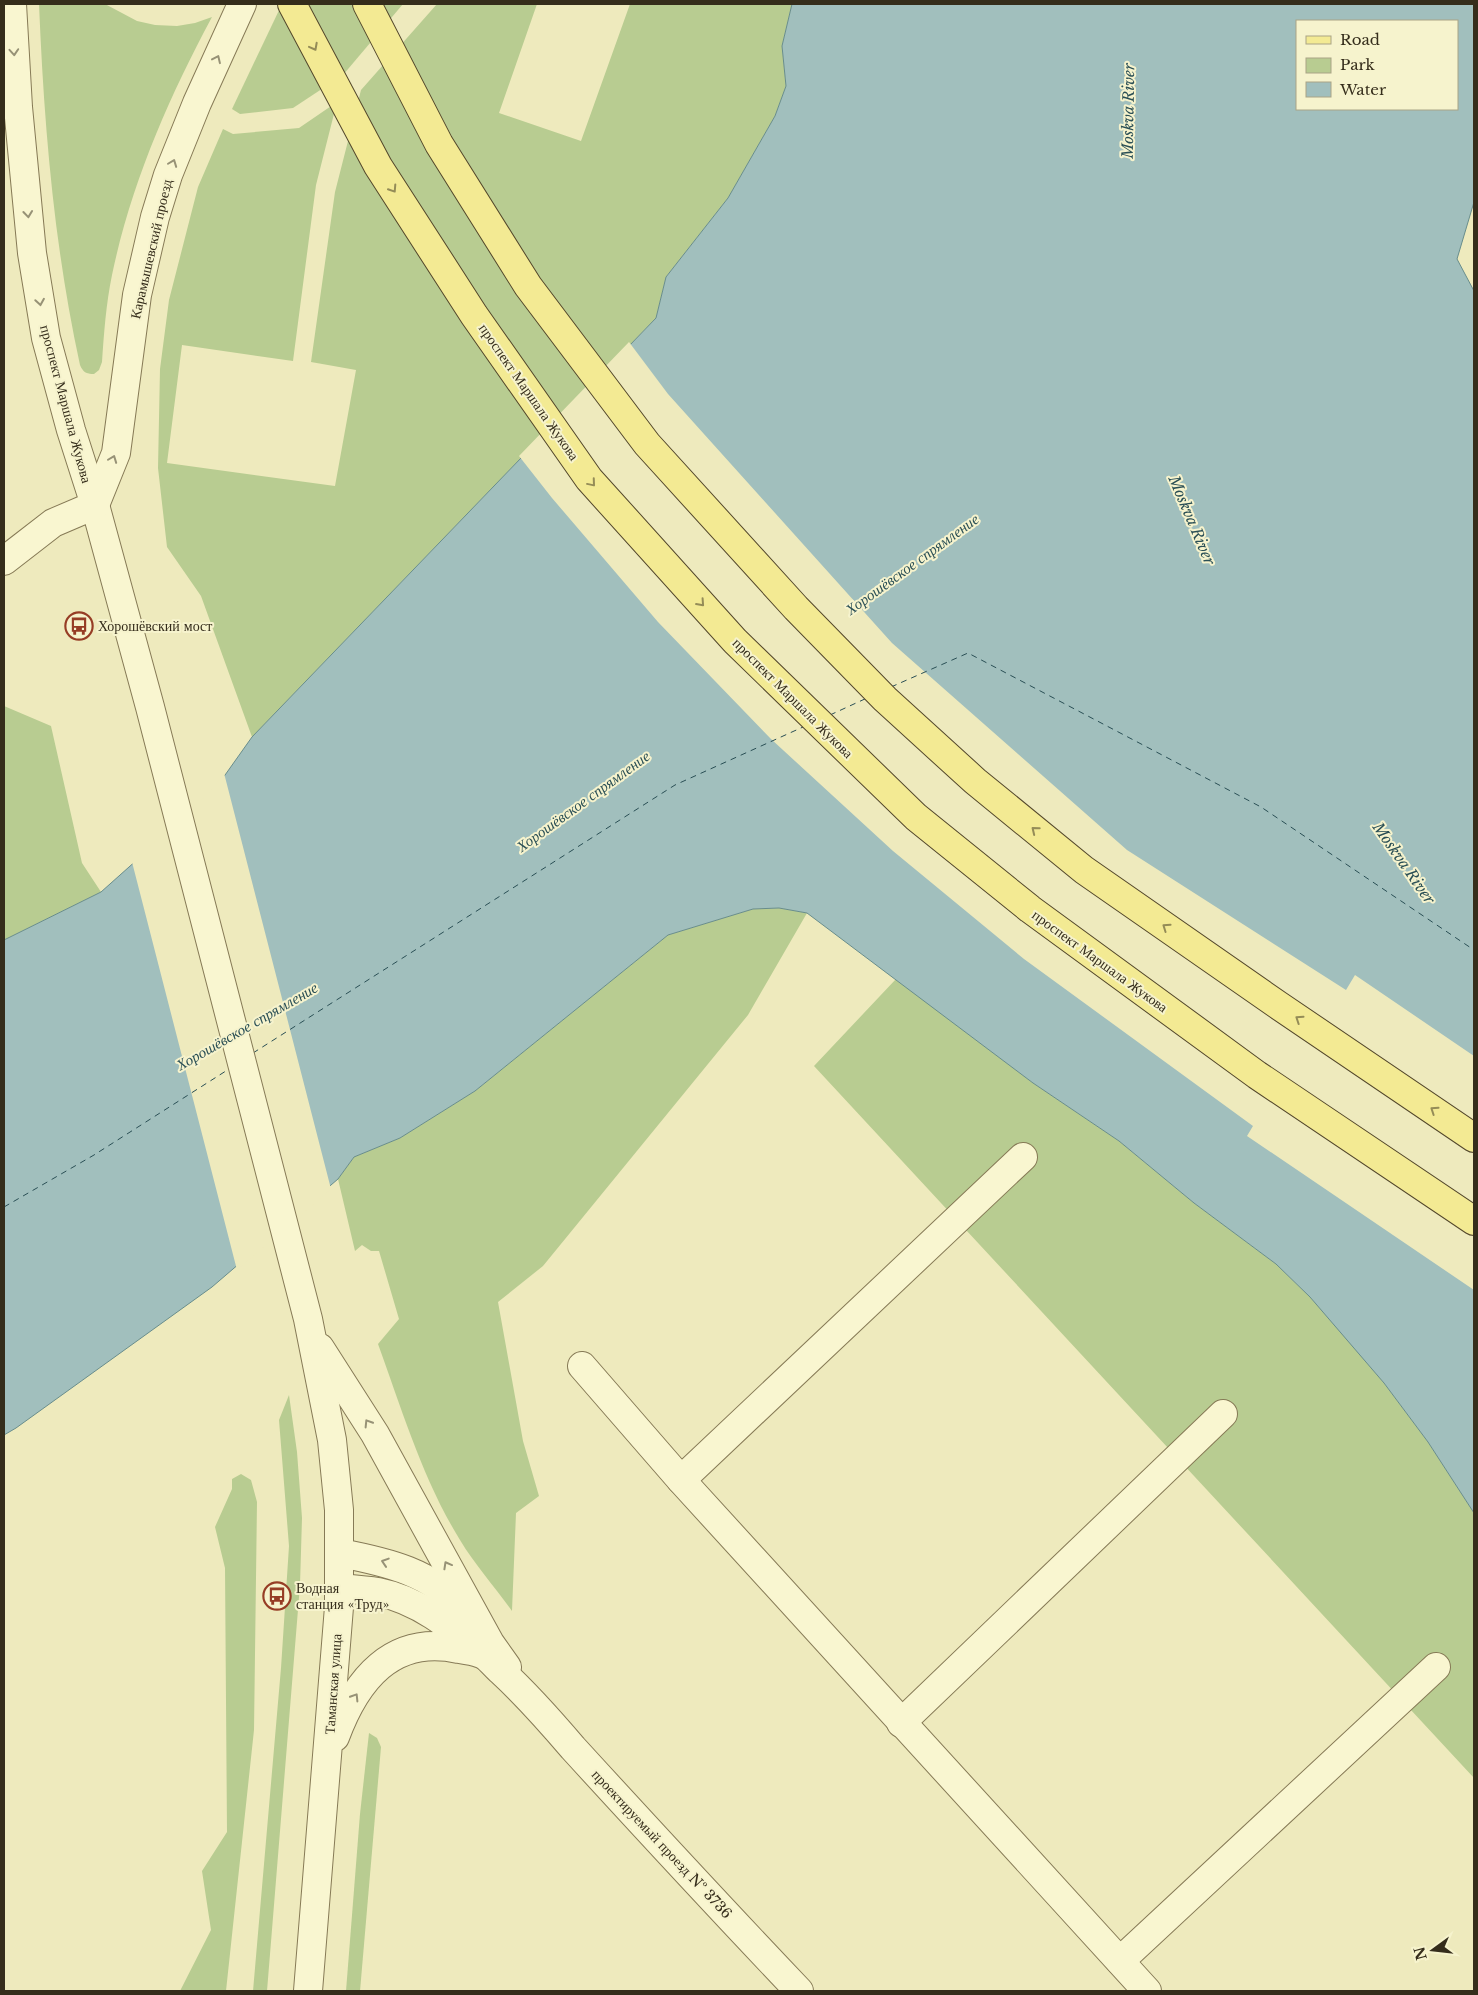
<svg xmlns="http://www.w3.org/2000/svg" width="1478" height="1995" font-family="'Libre Baskerville',serif">
	<style>
		.green { fill: #b8cc91 }
		.water { fill: #a1bfbd; stroke: #688d8c; fill-rule: evenodd }
		.pier { fill: #eeeabd }
		.lines { fill: none; stroke-linecap: round; stroke-linejoin: round }
		.ferry { stroke: #2a4f55; stroke-width: 1; stroke-dasharray: 6 5; stroke-linecap: butt }
		.minor-casing { stroke: #867a56; stroke-width: 30 }
		.major-casing { stroke: #53472b; stroke-width: 30 }
		.minor { stroke: #f9f6d0; stroke-width: 28 }
		.major { stroke: #f3ea93; stroke-width: 28 }
		.oneway { stroke: #948c57 }
		.oneway2 { stroke: #979276 }
		.labels { text-anchor: middle; dominant-baseline: central; stroke-width: 4; stroke-linejoin: round; paint-order: stroke }
		.street-label { font-size: 14px; fill: #352d1b; stroke: #f6f3cd }
		.poi-label { font-size: 14px; fill: #352d1b; stroke: #f6f3cd; text-anchor: start }
		.water-label { font-size: 15px; font-style: italic; fill: #2a4f55; stroke: #f6f3cd }
	</style>
	<rect width="100%" height="100%" fill="#eeeabd"/>
	<g class="green">
		<path d="M 39,4 L 105,4 L 137,21 L 155,25 L 177,26 L 195,23 L 212,17 C 168,99 131,184 112,275 C 106,304 104,333 102,362 L 99,370 L 94,374 C 86,374 83,372 80,365 C 54,246 44,125 39,4 Z"/>
		<path d="M 282,4 L 403,4 L 343,75 L 293,108 L 240,114 L 232,109 Z"/>
		<path d="M 437,4 L 537,4 L 499,113 L 581,141 L 630,4 L 792,4 L 782,46 L 786,86 L 775,116 L 728,198 L 666,277 L 656,318 L 252,737 L 201,596 L 167,547 L 158,468 L 160,369 L 169,300 L 198,187 L 223,129 L 233,134 L 299,128 L 337,102 L 316,185 L 293,361 L 182,345 L 167,463 L 335,486 L 356,370 L 311,362 L 335,192 L 361,90 Z"/>
		<path d="M 4,706 L 51,726 L 82,863 L 101,892 L 4,940 Z"/>
		<path d="M 779,908 L 807,913 L 748,1015 L 543,1266 L 498,1302 L 523,1441 L 539,1496 L 516,1513 L 512,1611 C 495,1587 475,1565 460,1540 C 423,1480 402,1410 378,1344 L 399,1319 L 379,1251 L 371,1251 L 362,1245 L 355,1251 L 338,1179 L 354,1157 L 400,1138 L 475,1091 L 668,935 L 753,909 Z"/>
		<path d="M 896,979 L 1033,1083 L 1119,1141 L 1194,1203 L 1276,1264 L 1310,1297 L 1348,1340 L 1384,1383 L 1428,1442 L 1474,1513 L 1474,1778 L 814,1066 Z"/>
		<path d="M 289,1395 L 297,1452 L 302,1518 L 300,1585 L 267,1991 L 253,1991 L 281,1668 L 289,1546 L 279,1420 Z"/>
		<path d="M 241,1474 L 251,1480 L 257,1502 L 254,1730 L 226,1991 L 180,1991 L 211,1930 L 202,1871 L 227,1832 L 225,1568 L 215,1527 L 232,1489 L 232,1479 Z"/>
		<path d="M 369,1733 L 377,1738 L 381,1747 L 360,1991 L 346,1991 L 360,1814 Z"/>
	</g>
	<path class="water" d="M 792,4 L 1474,4 L 1474,202 L 1457,259 L 1474,291 L 1474,1513 L 1428,1442 L 1384,1383 L 1310,1297 L 1276,1264 L 1194,1203 L 1119,1141 L 1033,1083 L 807,913 L 779,908 L 753,909 L 668,935 L 475,1091 L 400,1138 L 354,1157 L 338,1179 L 212,1287 L 16,1428 L 4,1435 L 4,940 L 101,892 L 213,792 L 252,737 L 656,318 L 666,277 L 728,198 L 775,116 L 786,86 L 782,46 ZM 1297,21 L 1457,21 L 1457,109 L 1297,109 Z"/>
	<g class="pier">
		<path d="M 629,342 L 668,394 L 892,643 L 1127,850 L 1346,990 L 1355,975 L 1474,1056 L 1474,1290 L 1247,1136 L 1253,1126 L 1024,959 L 893,851 L 771,739 L 658,622 L 552,498 L 519,456 Z"/>
		<path d="M 224,773 L 331,1189 L 237,1270 L 132,862 L 211,791 Z"/>
	</g>
	<g class="lines">
		<g class="ferry">
			<path d="M 891,687 L 968,653 L 1261,807 L 1474,950"/>
			<path d="M 830,715 L 867,698"/>
			<path d="M 253,1053 L 675,785 L 803,727"/>
			<path d="M 4,1207 L 94,1155 L 229,1069"/>
		</g>
		<g class="minor-casing">
			<g id="minor">
				<path d="M 12,4 L 18,107 L 32,253 L 46,338 L 71,430 L 95,505 L 150,707 L 308,1319 L 332,1440 L 339,1510 L 339,1607 L 308,1991"/>
				<path d="M 95,505 L 116,453 L 137,295 L 155,217 L 168,175 L 197,103 L 242,4"/>
				<path d="M 4,561 L 53,523 L 95,505"/>
				<path d="M 320,1348 L 375,1434 L 490,1643 L 507,1667"/>
				<path d="M 582,1366 L 681,1480 L 1147,1991"/>
				<path d="M 681,1480 L 1023,1157"/>
				<path d="M 340,1553 C 387,1562 432,1572 465,1611"/>
				<path d="M 340,1588 C 352,1589 366,1590 378,1592 C 419,1600 450,1626 480,1652"/>
				<path d="M 901,1723 L 1223,1414"/>
				<path d="M 335,1737 C 356,1680 392,1634 459,1649 C 466,1650 474,1651 481,1654 C 488,1656 495,1666 501,1671 C 527,1695 550,1721 573,1748 C 648,1830 723,1911 799,1991"/>
				<path d="M 1120,1961 L 1436,1667"/>
			</g>
		</g>
		<g class="major-casing">
			<g id="major">
				<path d="M 292,4 L 378,166 L 474,315 L 589,479 L 735,641 L 916,817 L 1030,909 L 1257,1075 L 1474,1221"/>
				<path d="M 367,4 L 439,144 L 528,286 L 647,444 L 796,608 L 885,699 L 975,781 L 1084,870 L 1278,1005 L 1474,1138"/>
			</g>
		</g>
		<use href="#minor" class="minor"/>
		<use href="#major" class="major"/>
	</g>
	<defs><path id="oneway-chevron" d="M-2-3.5L2.5 0L-2 3.5" fill="none" stroke-width="1.6" stroke-linecap="round" stroke-linejoin="round" transform="scale(1.25)"/></defs>
	<g class="oneway">
		<use href="#oneway-chevron" transform="translate(314 47) rotate(62)"/>
		<use href="#oneway-chevron" transform="translate(393 189) rotate(57)"/>
		<use href="#oneway-chevron" transform="translate(592 483) rotate(50)"/>
		<use href="#oneway-chevron" transform="translate(701 603) rotate(48)"/>
		<use href="#oneway-chevron" transform="translate(1035 830) rotate(-141)"/>
		<use href="#oneway-chevron" transform="translate(1166 927) rotate(-145)"/>
		<use href="#oneway-chevron" transform="translate(1299 1019) rotate(-146)"/>
		<use href="#oneway-chevron" transform="translate(1434 1110) rotate(-146)"/>
	</g>
	<g class="oneway2">
		<use href="#oneway-chevron" transform="translate(14 52) rotate(86)"/>
		<use href="#oneway-chevron" transform="translate(217 59) rotate(-65)"/>
		<use href="#oneway-chevron" transform="translate(173 163) rotate(-69)"/>
		<use href="#oneway-chevron" transform="translate(28 214) rotate(84)"/>
		<use href="#oneway-chevron" transform="translate(40 302) rotate(81)"/>
		<use href="#oneway-chevron" transform="translate(113 459) rotate(-69)"/>
		<use href="#oneway-chevron" transform="translate(368 1423) rotate(-122)"/>
		<use href="#oneway-chevron" transform="translate(385 1562) rotate(-162)"/>
		<use href="#oneway-chevron" transform="translate(447 1565) rotate(-119)"/>
		<use href="#oneway-chevron" transform="translate(355 1697) rotate(-58)"/>
	</g>
	<defs>
		<g id="bus-ring" transform="scale(1.4375)"><circle r="9.5" fill="#f6f3cd" stroke="#963d25" stroke-width="1.5"/><path d="M-5-6H5V4H4V6H2V4H-2V6H-4V4H-5ZM-3.5-4V0h7V-4ZM-3.5 1.2v1.5H-2V1.2ZM2 1.2v1.5H3.5V1.2Z" fill="#963d25"/></g>
	</defs>
	<g fill-rule="evenodd">
		<use href="#bus-ring" x="79" y="626"/>
		<use href="#bus-ring" x="277" y="1596"/>
	</g>
	<g class="labels">
		<g class="street-label">
			<text transform="translate(151 249) rotate(-77)">Карамышевский проезд</text>
			<text transform="translate(529 392) rotate(55)">проспект Маршала Жукова</text>
			<text transform="translate(66 404) rotate(75)">проспект Маршала Жукова</text>
			<text transform="translate(793 698) rotate(45)">проспект Маршала Жукова</text>
			<text transform="translate(1100 961) rotate(36)">проспект Маршала Жукова</text>
			<text transform="translate(333 1684) rotate(-86)">Таманская улица</text>
			<text transform="translate(662 1844) rotate(47)">проектируемый проезд № 3736</text>
		</g>
		<g class="poi-label">
			<text x="98" y="626">Хорошёвский мост</text>
			<text x="296" y="1588">Водная<tspan x="296" dy="16">станция «Труд»</tspan></text>
		</g>
		<g class="water-label">
			<text transform="translate(1128 111) rotate(-89)">Moskva River</text>
			<text transform="translate(1192 520) rotate(67)">Moskva River</text>
			<text transform="translate(912 564) rotate(-36)">Хорошёвское спрямление</text>
			<text transform="translate(583 801) rotate(-36)">Хорошёвское спрямление</text>
			<text transform="translate(1404 863) rotate(55)">Moskva River</text>
			<text transform="translate(247 1026) rotate(-30)">Хорошёвское спрямление</text>
		</g>
	</g>
	<rect width="1478" height="1995" fill="none" stroke="#352d1b" stroke-width="10"/>
	<rect x="1296" y="20" width="162" height="90" fill="#f6f3cd" stroke="#a9a486"/>
	<rect x="1306" y="36" width="25" height="8" fill="#f3ea93" stroke="#a9a486"/>
	<text x="1340" y="45" font-size="15" fill="#352d1b">Road</text>
	<rect x="1306" y="58" width="25" height="15" fill="#b8cc91" stroke="#a9a486"/>
	<text x="1340" y="70" font-size="15" fill="#352d1b">Park</text>
	<rect x="1306" y="82" width="25" height="15" fill="#a1bfbd" stroke="#a9a486"/>
	<text x="1340" y="95" font-size="15" fill="#352d1b">Water</text>
	<g transform="translate(1433 1950) rotate(255)" stroke="#f6f3cd" stroke-width="4" paint-order="stroke">
	<path d="M0-4L9 19L0 12L-9 19Z" fill="#352d1b"/>
	<text y="-8" font-size="14" font-weight="bold" text-anchor="middle" fill="#352d1b">N</text>
	</g>
</svg>
